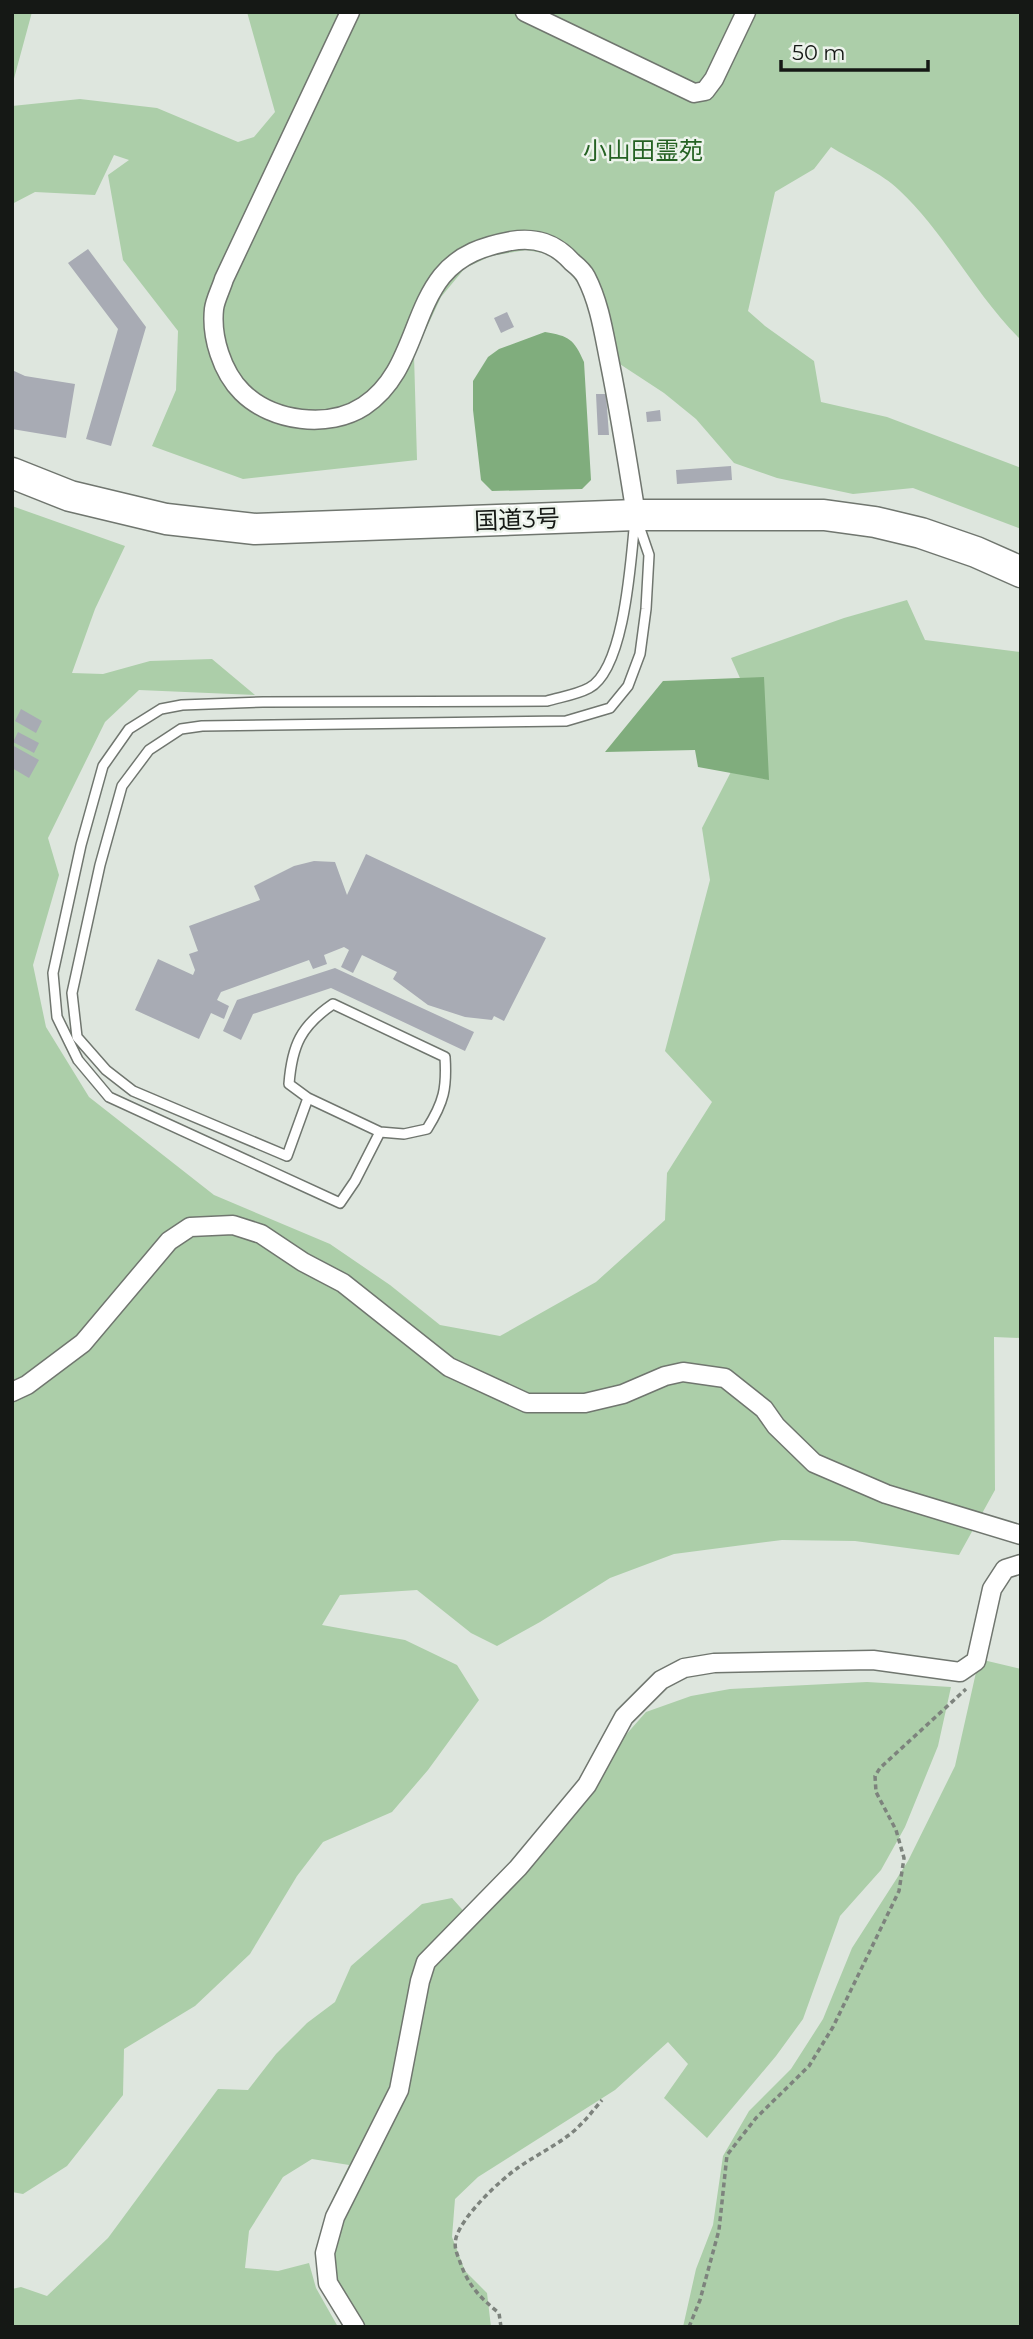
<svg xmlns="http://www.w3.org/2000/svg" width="1033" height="2339" viewBox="0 0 1033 2339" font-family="Montserrat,'Noto Sans JP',sans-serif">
<rect width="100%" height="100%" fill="#dee6de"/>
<path fill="#accea9" d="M12 12H32L12 86Z
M247 12H1021V340C975 295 946 234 899 190 883 174 850 159 831 147L814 169 775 192 748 311 765 326 814 361 821 402 887 417 1021 468V529L913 488 853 494 777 478 734 463 696 419 664 393 603 353 596 322 580 286 564 265 548 254 526 250 491 256 465 268 441 297 414 355 417 460 243 479 152 446 176 390 178 331 123 260 108 175 129 160 114 155 95 195 35 192 12 204V106L80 99 157 108 238 142 254 137 275 112Z
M12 506 125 546 95 609 72 673 103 674 150 661 212 659 255 695 139 690 105 722 48 838 59 875 33 965 46 1027 89 1097 214 1195 330 1244 390 1285 440 1325 500 1336 596 1282 665 1220 667 1173 712 1102 665 1051 710 880 702 828 735 764 752 705 731 658 844 618 907 600 925 640 1021 652V1338L994 1337 995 1490 959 1555 855 1541 782 1540 674 1554 610 1578 540 1622 497 1646 471 1633 417 1590 340 1595 322 1625 405 1640 457 1665 479 1700 428 1770 392 1812 323 1842 297 1876 250 1954 195 2006 124 2049 123 2095 67 2166 23 2194 12 2192Z
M979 1659 1021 1669V2327H683L696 2269 713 2225 723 2156 749 2111 791 2069 823 2019 852 1948 908 1861 955 1766Z
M867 1682 951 1687 938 1746 905 1827 881 1870 840 1916 803 2019 776 2056 707 2138 664 2098 688 2064 668 2042 615 2090 478 2177 455 2199 452 2237 465 2271 487 2293 491 2327H358C342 2303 322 2251 326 2222 328 2205 342 2180 349 2165L312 2159 283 2177 249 2231 245 2268 278 2271 309 2263 316 2288 338 2327H12V2289L21 2287 47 2296 108 2238 218 2089 248 2090 276 2054 307 2023 335 2002 351 1966 422 1904 452 1898 467 1915 646 1712 691 1696 730 1689Z"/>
<path fill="#80ad7d" d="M545 332C569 336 574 339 584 362L591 480 582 489 492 491 481 480 473 410V381L488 357 499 349Z
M764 677 769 780 698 767 695 750 605 752 663 681Z"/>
<path fill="#a8abb4" d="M88 249 146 327 111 446 86 439 118 329 68 263Z
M507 312 514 327 501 333 494 318Z
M12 370 25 376 75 384 66 438 12 429Z
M596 394H606L609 435H598Z
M660 410 661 421 647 422 646 412Z
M731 466 732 480 677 484 676 470Z
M21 709 42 721 36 733 15 721Z
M18 732 39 743 34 753 13 742Z
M12 745 39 760 29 778 12 768Z
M366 854 546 938 504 1021 494 1016 492 1020 465 1017 428 1005 393 979 397 972 362 955 353 973 341 967 349 950 344 947 324 955 327 964 313 969 309 960 221 992 217 1000 229 1006 224 1019 211 1013 199 1039 135 1010 158 959 193 975 195 970 189 954 198 951 189 926 260 900 254 886 294 866 314 861 335 862 347 895Z
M335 968 474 1032 465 1051 331 988 253 1014 241 1040 223 1031 237 1000Z"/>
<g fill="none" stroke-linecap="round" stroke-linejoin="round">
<g stroke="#70766f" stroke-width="12">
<path id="service" d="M333 1004 445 1057C447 1088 444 1102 427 1129L404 1134 380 1132 308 1098 289 1084C292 1045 301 1026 333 1004Z
M308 1098 287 1156 133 1091 106 1070 77 1037 72 993 100 865 122 786 149 750 181 729 202 726 566 721 610 708 628 686 640 654 646 609 649 555 637 520
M380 1132 355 1181 340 1203 109 1097 78 1060 57 1017 53 973 81 845 103 766 129 729 161 709 182 705 263 702 547 701C560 697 576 695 589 688 625 669 631 558 635 519"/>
</g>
<g stroke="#70766f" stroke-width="21">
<path id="minor" d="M350 12 224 279C221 289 215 300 214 309 211 337 222 372 242 392 272 422 329 429 364 406 411 375 411 315 442 276 460 254 484 246 511 241 536 237 555 243 572 262 577 266 583 271 586 277 600 304 604 335 610 364 620 414 628 464 636 515
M525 12 694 93 705 91 714 79 746 12
M12 1392 27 1385 83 1343 169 1241 190 1227 233 1225 261 1234 303 1262 343 1283 449 1367 527 1403H585L623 1394 665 1376 683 1372 725 1378 764 1409 776 1426 814 1463 886 1494 1021 1535
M355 2327 328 2283 325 2253 335 2217 399 2090 420 1981 426 1962 518 1868 587 1785 624 1717 661 1680 684 1668 714 1663 873 1660 960 1672 976 1661 992 1589 1005 1569 1021 1564"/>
</g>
<g stroke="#70766f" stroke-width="33">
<path id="trunk" d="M12 473 70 496 166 519 255 529 636 515H824L875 522 921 533 976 552 1021 572"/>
</g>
<path stroke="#7d837d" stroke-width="3.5" stroke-dasharray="5 3.5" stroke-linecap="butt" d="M501 2327 499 2313C479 2297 467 2284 459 2259 456 2252 454 2246 456 2238 462 2216 500 2180 519 2167 535 2156 553 2147 569 2135 582 2125 591 2113 602 2100
M689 2327 700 2300 719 2230 727 2155 756 2118 809 2066 833 2027 899 1891 904 1858 896 1830 876 1792 875 1776 880 1768 966 1689"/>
<use href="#service" stroke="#fff" stroke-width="9"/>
<use href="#minor" stroke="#fff" stroke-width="18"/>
<use href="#trunk" stroke="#fff" stroke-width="30"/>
</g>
<g text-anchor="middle" stroke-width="5" stroke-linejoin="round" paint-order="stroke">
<g font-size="24" fill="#256223" stroke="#ecf3eb">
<text x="643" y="159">小山田霊苑</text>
</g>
<g font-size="24" fill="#151815" stroke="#ecf3eb">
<text transform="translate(517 520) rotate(-2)" y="8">国道3号</text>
</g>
</g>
<rect width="1033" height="2339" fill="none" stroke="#151815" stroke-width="28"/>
<path d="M781 60v10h147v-10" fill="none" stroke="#151815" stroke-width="3.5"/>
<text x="792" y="60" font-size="21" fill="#151815" stroke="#ecf3eb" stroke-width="5" paint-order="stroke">50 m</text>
</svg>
